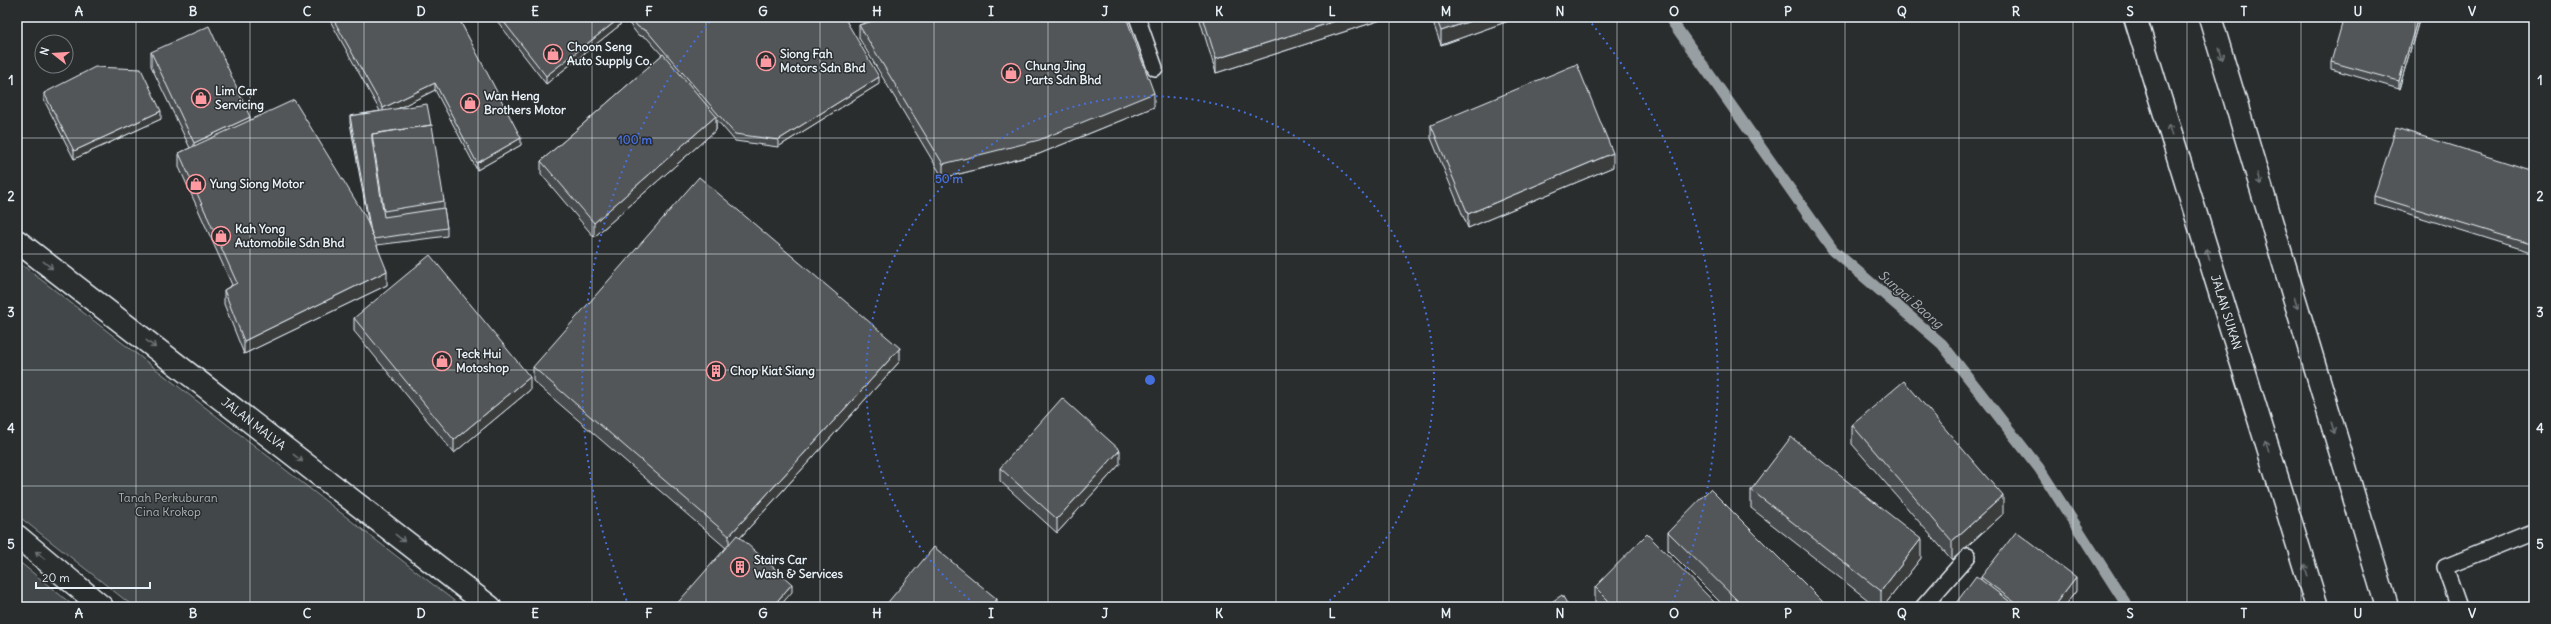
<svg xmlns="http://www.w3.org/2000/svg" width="2551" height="624" viewBox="0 0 2551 624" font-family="Delius,sans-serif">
<rect width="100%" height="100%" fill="#2a2d2e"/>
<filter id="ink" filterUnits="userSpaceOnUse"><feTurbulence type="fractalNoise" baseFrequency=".025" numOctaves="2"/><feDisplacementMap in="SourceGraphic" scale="8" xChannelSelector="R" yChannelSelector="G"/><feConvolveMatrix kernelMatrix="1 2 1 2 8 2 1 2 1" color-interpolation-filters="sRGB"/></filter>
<g filter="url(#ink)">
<path fill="#424648" stroke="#959ca0" d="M17 261 462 607H134L17 515Z
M17 560 75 607H17Z"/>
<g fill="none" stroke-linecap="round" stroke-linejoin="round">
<path stroke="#989fa3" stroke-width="11" d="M1669 17 1833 250 1942 344 2039 468 2128 607"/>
<g stroke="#e8f1f8" stroke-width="18">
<path id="lane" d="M1137 17 1155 68
M1923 607 1968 556
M2459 607 2445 567 2534 531"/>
</g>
<g stroke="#e8f1f8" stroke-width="25">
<g id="secondary">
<path id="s1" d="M2135 17 2317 607"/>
<path d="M2210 17 2387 607"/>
<path id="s2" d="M17 241 490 607"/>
<path d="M17 536 102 607"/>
</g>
</g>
<use href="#lane" stroke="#2a2d2e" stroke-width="15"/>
<use href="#secondary" stroke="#2a2d2e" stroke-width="22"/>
</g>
<path fill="#474b4d" stroke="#e8f1f8" d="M328 17H458L521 145 477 170 435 90 397 109 444 201V208L447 228V236L377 245 387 285 244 354 224 304V290L232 285 179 167V153L190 148 151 66V52L250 120 369 226 350 123V116L380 111Z
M494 17H620V25L546 84Z
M624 17H844L879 84 778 147 735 141 716 119V130L594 237 541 174V161L662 55 647 38 638 35Z
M870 17H1126L1154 107 1039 154 943 178 859 38V25L871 21Z
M1199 17H1381V20L1216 73Z
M1431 17H1517V18L1441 45Z
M2420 17 2399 89 2331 69V62Z
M44 93 161 119 74 159 44 100Z
M1431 125 1613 167 1468 228 1431 138Z
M2534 171V253L2374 203V196Z
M354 318 530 390 454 453 354 331Z
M900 361 740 538 792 592 726 548 533 381V367Z
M1852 425 2003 514 1952 560 1852 444Z
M1120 464 1057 533 1000 481V468Z
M1751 490 1921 558 1883 607H1877L1751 508Z
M1668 532 1828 607H1725L1668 550Z
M1981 577 2076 591 2064 607H1953L1981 580Z
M1595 587 1719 607H1597L1595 605Z"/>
<path fill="#3a3d3e" stroke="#e8f1f8" d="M1348 17H1381V20L1216 73V59Z
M1482 17H1517V18L1441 45V31Z
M2418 17H2420L2399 89V81Z
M620 18V25L546 84V76Z
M879 77V84L778 147V140Z
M435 83V90L383 116V108Z
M1154 93V107L1039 154 943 178V164Z
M161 111V119L74 159V151Z
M716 116V130L594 237V223Z
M250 117V130L194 157V143Z
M521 138V145L477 170V163Z
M1613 153V167L1468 228V214Z
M387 271V285L244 354V341Z
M900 348V361L729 550V536Z
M530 377V390L454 453V440Z
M1120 450V464L1057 533V519Z
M2003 496V514L1952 560V541Z
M1921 539V558L1883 607H1881V591Z
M2076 577V591L2064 607H2053Z
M792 584V592L779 607H772Z
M997 599V606L996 607H990Z"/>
<path fill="#535759" stroke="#e8f1f8" d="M332 17H458L521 138 477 163 435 83 383 108Z
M500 17H620V18L546 76Z
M630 17H844L879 77 778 140 735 134 647 31 638 27Z
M875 17H1126L1154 93 1039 140 943 164 859 25 876 20Z
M1203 17H1348L1216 59Z
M1436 17H1482L1441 31Z
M2344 17H2418L2399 81 2331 62Z
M209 26 250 117 194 143 151 52Z
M663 54 716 116 594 223 541 161Z
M1577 64 1613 153 1468 214 1431 125Z
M95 67 141 69 161 111 74 151 44 93Z
M294 100 365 216 387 271 244 341 224 290 237 283 179 153Z
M427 104 431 125 372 134V140L384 217 444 208 447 228 374 239 371 232 350 116Z
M432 125 444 201 384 211 372 134Z
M2396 128 2534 171V245L2374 196Z
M699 177 900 348 729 536 533 367Z
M430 255 530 377 454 440 354 318Z
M1904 381 2003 496 1952 541 1852 425Z
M1062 398 1120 450 1057 519 1000 468Z
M1791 437 1921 539 1881 591 1751 490Z
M1710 489 1828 607H1744L1668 532Z
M2016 532 2076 577 2053 607H2021L1981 577Z
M1647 534 1719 607H1615L1595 587Z
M737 535 792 584 772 607H674Z
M934 547 997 599 990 607H884Z
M1976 576 2017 607H1953Z
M1562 595 1569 607H1544Z"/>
<defs><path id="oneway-shaft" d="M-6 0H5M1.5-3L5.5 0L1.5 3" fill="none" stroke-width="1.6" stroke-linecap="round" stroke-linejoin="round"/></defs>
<g stroke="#6c7275">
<use href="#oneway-shaft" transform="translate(2221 54) rotate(73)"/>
<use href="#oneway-shaft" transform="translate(2170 130) rotate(-107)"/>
<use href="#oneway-shaft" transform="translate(2259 179) rotate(73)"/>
<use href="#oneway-shaft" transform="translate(2208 254) rotate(-107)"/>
<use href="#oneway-shaft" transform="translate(48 265) rotate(38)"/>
<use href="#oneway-shaft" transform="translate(2296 303) rotate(73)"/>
<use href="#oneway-shaft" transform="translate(151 344) rotate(38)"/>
<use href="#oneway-shaft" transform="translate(2333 428) rotate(73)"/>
<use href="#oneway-shaft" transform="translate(2267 446) rotate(-107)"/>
<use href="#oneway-shaft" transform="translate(298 458) rotate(38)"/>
<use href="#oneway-shaft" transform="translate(400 538) rotate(38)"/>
<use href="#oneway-shaft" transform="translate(40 555) rotate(-140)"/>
<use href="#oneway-shaft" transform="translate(2306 570) rotate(-107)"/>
</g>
</g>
<path fill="none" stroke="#e8f1f8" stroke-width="1" stroke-opacity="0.55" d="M136 17V607M250 17V607M364 17V607M478 17V607M592 17V607M706 17V607M820 17V607M934 17V607M1048 17V607M1162 17V607M1276 17V607M1389 17V607M1503 17V607M1617 17V607M1731 17V607M1845 17V607M1959 17V607M2073 17V607M2187 17V607M2301 17V607M2415 17V607M17 138H2534M17 254H2534M17 370H2534M17 486H2534"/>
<g fill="none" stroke="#466fde" stroke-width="2" stroke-dasharray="2 4">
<path d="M979 607A284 284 0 1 1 1321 607"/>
<path d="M629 606A568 568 0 0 1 712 19M1588 19A568 568 0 0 1 1671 606"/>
</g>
<defs>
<g id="shop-ring" transform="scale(1)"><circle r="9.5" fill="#2a2d2e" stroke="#ff9aa2" stroke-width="1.5"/><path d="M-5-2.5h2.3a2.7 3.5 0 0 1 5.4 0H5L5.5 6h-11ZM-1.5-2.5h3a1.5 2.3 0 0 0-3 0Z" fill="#ff9aa2"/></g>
<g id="building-ring" transform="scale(1)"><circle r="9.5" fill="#2a2d2e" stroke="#ff9aa2" stroke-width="1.5"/><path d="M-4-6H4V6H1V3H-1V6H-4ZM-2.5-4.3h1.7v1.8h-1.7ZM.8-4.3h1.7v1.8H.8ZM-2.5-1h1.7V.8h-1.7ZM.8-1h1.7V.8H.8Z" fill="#ff9aa2"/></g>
</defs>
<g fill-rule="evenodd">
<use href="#shop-ring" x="553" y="54"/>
<use href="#shop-ring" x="766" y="61"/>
<use href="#shop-ring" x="1011" y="73"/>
<use href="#shop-ring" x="201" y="98"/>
<use href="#shop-ring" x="470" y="103"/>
<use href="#shop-ring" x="196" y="184"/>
<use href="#shop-ring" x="221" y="236"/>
<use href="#shop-ring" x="442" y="361"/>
<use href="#building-ring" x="716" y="371"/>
<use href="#building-ring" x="740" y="567"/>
</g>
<g text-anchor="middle" stroke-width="3" stroke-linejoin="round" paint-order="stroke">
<g font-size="12" font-weight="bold" fill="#e8f1f8" stroke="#2a2d2e" text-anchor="start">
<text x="567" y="51">Choon Seng<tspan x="567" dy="14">Auto Supply Co.</tspan></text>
<text x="780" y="58">Siong Fah<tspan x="780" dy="14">Motors Sdn Bhd</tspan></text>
<text x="1025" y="70">Chung Jing<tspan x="1025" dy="14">Parts Sdn Bhd</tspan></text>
<text x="215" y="95">Lim Car<tspan x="215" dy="14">Servicing</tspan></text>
<text x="484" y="100">Wan Heng<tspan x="484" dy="14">Brothers Motor</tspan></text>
<text x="210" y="188">Yung Siong Motor</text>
<text x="235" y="233">Kah Yong<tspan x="235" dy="14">Automobile Sdn Bhd</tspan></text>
<text x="456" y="358">Teck Hui<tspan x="456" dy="14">Motoshop</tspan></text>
<text x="730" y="375">Chop Kiat Siang</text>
<text x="754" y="564">Stairs Car<tspan x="754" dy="14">Wash &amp; Services</tspan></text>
</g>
<g font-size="12" fill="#e8f1f8" stroke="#2a2d2e">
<text dy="4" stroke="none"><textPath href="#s1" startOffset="309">JALAN SUKAN</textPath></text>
<text dy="4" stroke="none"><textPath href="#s2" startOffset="299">JALAN MALVA</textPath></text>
</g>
<g font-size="12" fill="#aeb5ba" stroke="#2a2d2e">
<text x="168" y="502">Tanah Perkuburan<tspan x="168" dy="14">Cina Krokop</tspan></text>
</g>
<g font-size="13" font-style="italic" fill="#acb3b9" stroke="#2a2d2e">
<text transform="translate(1911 299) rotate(41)" y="5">Sungai Baong</text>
</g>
</g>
<circle cx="1150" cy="380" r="6" fill="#466fde" stroke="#2a2d2e" stroke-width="2"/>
<g font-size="12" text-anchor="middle" font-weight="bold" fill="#466fde" stroke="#2a2d2e" stroke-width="3" stroke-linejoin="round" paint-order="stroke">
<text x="635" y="144">100 m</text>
<text x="949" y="183">50 m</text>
</g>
<rect width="2551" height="624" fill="none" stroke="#2a2d2e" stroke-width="44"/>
<g transform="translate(54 54) rotate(287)"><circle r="19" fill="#2a2d2e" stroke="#767b7f"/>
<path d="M0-3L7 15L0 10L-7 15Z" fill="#ff9aa2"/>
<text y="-6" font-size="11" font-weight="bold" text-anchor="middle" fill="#e8f1f8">N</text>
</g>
<path d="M36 582v6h114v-6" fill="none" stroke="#e8f1f8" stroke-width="2"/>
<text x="42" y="582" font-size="12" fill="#e8f1f8" stroke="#2a2d2e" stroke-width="3" paint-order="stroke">20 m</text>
<rect x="22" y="22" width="2507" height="580" fill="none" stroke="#e8f1f8" stroke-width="1.5"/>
<g font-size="13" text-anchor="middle" font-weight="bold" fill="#e8f1f8">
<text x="79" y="16">A</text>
<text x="193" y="16">B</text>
<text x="307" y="16">C</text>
<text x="421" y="16">D</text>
<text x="535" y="16">E</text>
<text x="649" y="16">F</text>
<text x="763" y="16">G</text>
<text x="877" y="16">H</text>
<text x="991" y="16">I</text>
<text x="1105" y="16">J</text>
<text x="1219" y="16">K</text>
<text x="1332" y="16">L</text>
<text x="1446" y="16">M</text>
<text x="1560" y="16">N</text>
<text x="1674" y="16">O</text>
<text x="1788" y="16">P</text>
<text x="1902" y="16">Q</text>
<text x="2016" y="16">R</text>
<text x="2130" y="16">S</text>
<text x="2244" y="16">T</text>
<text x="2358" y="16">U</text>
<text x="2472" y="16">V</text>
<text x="11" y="85">1</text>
<text x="2540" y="85">1</text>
<text x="11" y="201">2</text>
<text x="2540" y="201">2</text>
<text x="11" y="317">3</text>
<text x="2540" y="317">3</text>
<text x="11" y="433">4</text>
<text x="2540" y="433">4</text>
<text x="11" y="549">5</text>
<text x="2540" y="549">5</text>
<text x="79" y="618">A</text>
<text x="193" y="618">B</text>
<text x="307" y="618">C</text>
<text x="421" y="618">D</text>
<text x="535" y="618">E</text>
<text x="649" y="618">F</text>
<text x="763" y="618">G</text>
<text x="877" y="618">H</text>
<text x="991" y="618">I</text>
<text x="1105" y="618">J</text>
<text x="1219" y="618">K</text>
<text x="1332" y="618">L</text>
<text x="1446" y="618">M</text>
<text x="1560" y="618">N</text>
<text x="1674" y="618">O</text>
<text x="1788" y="618">P</text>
<text x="1902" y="618">Q</text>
<text x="2016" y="618">R</text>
<text x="2130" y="618">S</text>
<text x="2244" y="618">T</text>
<text x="2358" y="618">U</text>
<text x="2472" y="618">V</text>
</g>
</svg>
